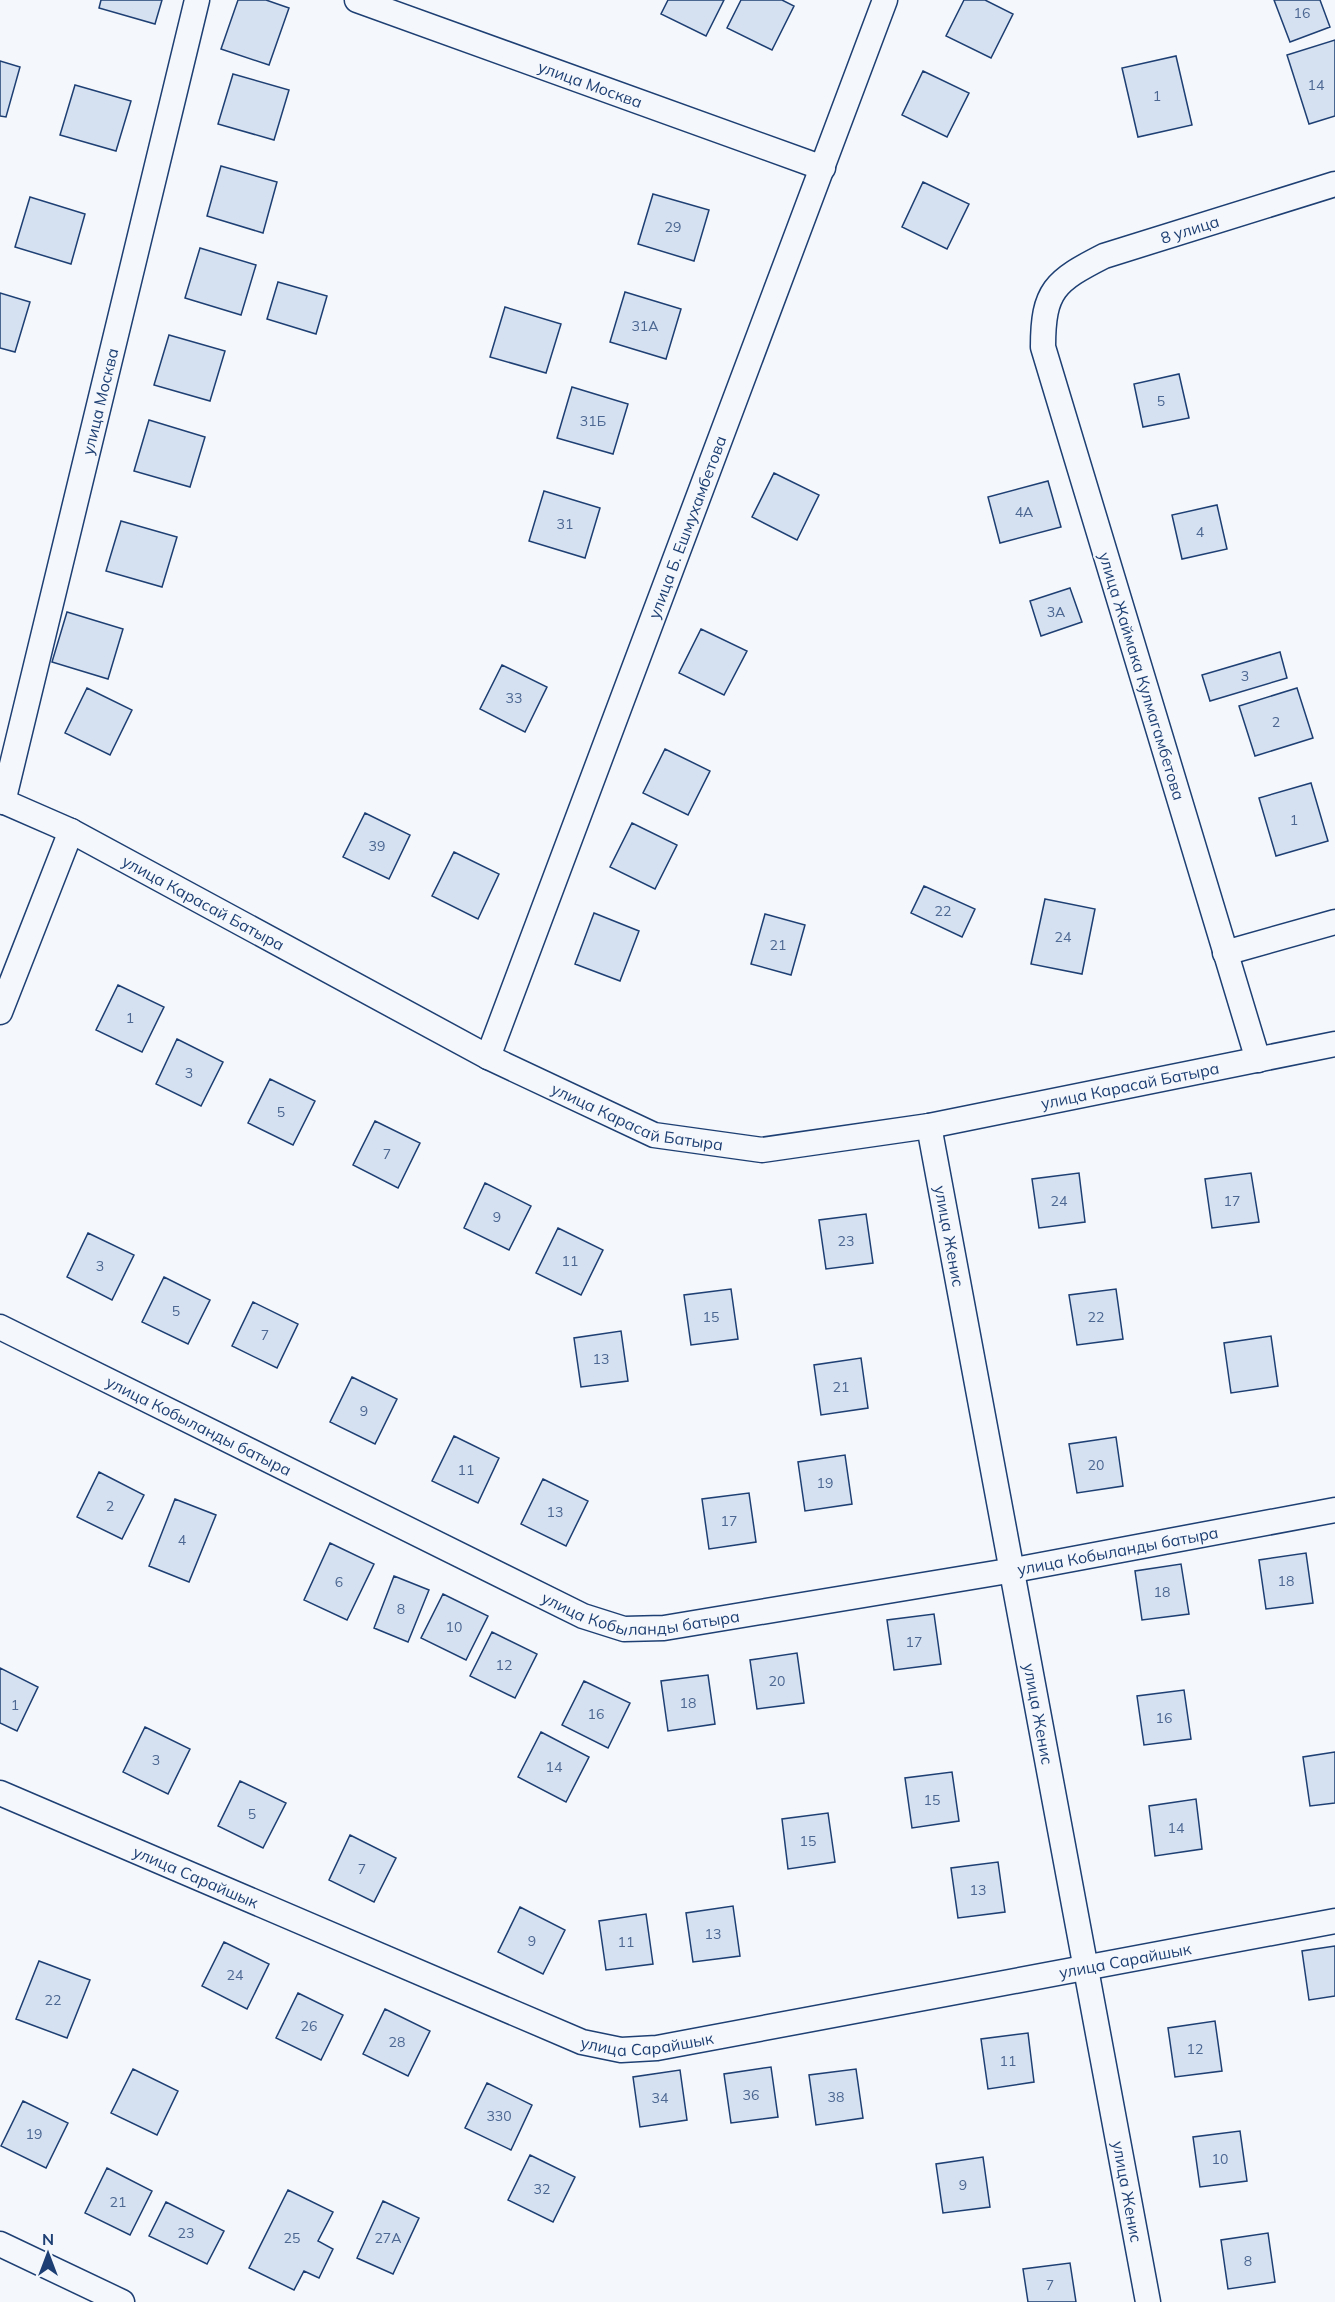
<svg xmlns="http://www.w3.org/2000/svg" width="1335" height="2302" viewBox="0 0 1335 2302" font-family="Mulish,sans-serif">
<rect width="100%" height="100%" fill="#f4f7fb"/>
<path fill="#d5e0f0" stroke="#1d3f73" stroke-width="1.5" d="M101 0H162L155 24 99 8Z
M238 0H266L289 8 269 65 221 49Z
M668 0H724L706 36 661 14Z
M741 0H782L794 6 772 50 727 28Z
M964 0H985L1013 14 991 58 946 36Z
M1274 0H1320L1330 27 1290 42Z
M1335 40V116L1309 124 1287 55Z
M1176 56 1192 125 1138 137 1122 68Z
M0 61 20 67 6 117 0 116Z
M923 71 969 93 947 137 902 115Z
M233 74 289 90 274 140 218 124Z
M75 85 131 101 116 151 60 135Z
M221 166 277 182 263 233 207 216Z
M923 182 969 204 947 249 902 227Z
M653 194 709 210 694 261 638 244Z
M30 197 85 214 71 264 15 247Z
M200 248 256 265 241 315 185 298Z
M278 282 327 296 316 334 267 319Z
M625 292 681 309 666 359 610 342Z
M0 293 30 302 15 352 0 348Z
M505 307 561 324 546 373 490 357Z
M169 335 225 351 210 401 154 385Z
M1179 374 1189 418 1143 427 1134 384Z
M572 387 628 404 613 454 557 438Z
M149 420 205 437 190 487 134 471Z
M774 473 819 495 797 540 752 517Z
M1048 481 1061 527 1000 543 988 497Z
M544 491 600 508 585 558 529 541Z
M1217 505 1227 549 1182 559 1172 515Z
M121 521 177 537 162 587 106 571Z
M1070 588 1082 622 1041 636 1030 601Z
M67 612 123 629 108 679 52 662Z
M701 629 747 651 724 695 679 673Z
M1280 652 1287 678 1210 701 1202 675Z
M502 665 547 687 525 732 480 709Z
M87 688 132 710 110 755 65 733Z
M1297 688 1313 738 1255 756 1239 706Z
M665 749 710 771 688 815 643 793Z
M1311 783 1328 841 1276 856 1259 798Z
M365 813 410 835 389 879 343 857Z
M632 823 677 845 655 889 610 867Z
M454 852 499 874 478 919 432 896Z
M924 886 975 909 962 937 911 913Z
M1045 899 1095 909 1082 974 1031 964Z
M594 913 639 931 620 981 575 964Z
M765 914 805 925 791 975 751 964Z
M118 985 164 1007 142 1052 96 1030Z
M177 1039 223 1062 201 1106 156 1084Z
M270 1079 315 1101 293 1145 248 1123Z
M375 1121 420 1143 398 1188 353 1165Z
M1079 1173 1085 1222 1039 1228 1032 1179Z
M1251 1173 1259 1222 1212 1228 1205 1179Z
M485 1183 531 1206 509 1250 464 1228Z
M866 1214 873 1263 826 1269 819 1220Z
M558 1228 603 1250 581 1295 536 1273Z
M88 1233 134 1255 112 1300 67 1277Z
M164 1277 210 1300 188 1344 142 1322Z
M731 1289 738 1339 691 1345 684 1295Z
M1116 1289 1123 1339 1077 1345 1069 1295Z
M253 1302 298 1324 277 1368 232 1346Z
M621 1331 628 1381 581 1387 574 1338Z
M1271 1336 1278 1386 1231 1393 1224 1343Z
M861 1358 868 1408 821 1415 814 1365Z
M352 1377 397 1399 375 1444 330 1422Z
M454 1436 499 1458 478 1503 432 1481Z
M1116 1437 1123 1486 1077 1493 1069 1444Z
M845 1455 852 1504 805 1511 798 1462Z
M99 1472 144 1495 122 1539 77 1517Z
M543 1479 588 1501 566 1546 521 1524Z
M749 1493 756 1542 709 1549 702 1499Z
M175 1499 216 1515 189 1582 149 1566Z
M330 1543 374 1564 347 1620 304 1600Z
M1306 1553 1313 1603 1266 1609 1259 1560Z
M1181 1564 1189 1614 1142 1620 1135 1571Z
M394 1576 429 1590 408 1642 374 1628Z
M443 1594 488 1616 466 1660 421 1638Z
M934 1614 941 1664 894 1670 887 1620Z
M492 1632 537 1654 515 1698 470 1676Z
M797 1653 804 1703 757 1709 750 1660Z
M0 1668 38 1687 17 1731 0 1723Z
M708 1675 715 1724 668 1731 661 1681Z
M584 1681 630 1703 608 1748 562 1725Z
M1184 1690 1191 1739 1144 1745 1137 1696Z
M145 1727 190 1749 168 1794 123 1772Z
M541 1732 589 1757 566 1802 518 1777Z
M1335 1752V1803L1310 1806 1303 1757Z
M952 1772 959 1821 912 1828 905 1778Z
M240 1781 286 1803 263 1848 218 1826Z
M1196 1799 1202 1849 1155 1856 1149 1806Z
M828 1813 835 1862 788 1869 782 1819Z
M350 1835 396 1858 374 1902 329 1880Z
M998 1862 1005 1912 958 1918 951 1868Z
M733 1906 740 1956 693 1962 686 1913Z
M520 1907 565 1930 543 1974 498 1952Z
M646 1914 653 1964 606 1970 599 1921Z
M224 1942 269 1964 247 2009 202 1986Z
M1335 1946V1996L1309 2000 1302 1951Z
M39 1961 90 1980 67 2038 16 2019Z
M298 1993 343 2015 321 2060 276 2038Z
M385 2009 430 2031 408 2076 363 2054Z
M1215 2021 1222 2071 1175 2077 1168 2028Z
M1028 2033 1034 2082 988 2089 981 2039Z
M771 2067 778 2117 731 2123 724 2074Z
M133 2069 178 2091 157 2135 111 2113Z
M856 2069 863 2118 816 2125 809 2075Z
M680 2070 687 2120 640 2127 633 2077Z
M487 2083 532 2105 511 2150 465 2128Z
M23 2101 68 2123 46 2168 1 2146Z
M1240 2131 1247 2181 1200 2187 1193 2137Z
M530 2155 575 2177 553 2222 508 2200Z
M983 2157 990 2207 943 2213 936 2164Z
M107 2168 152 2191 130 2235 85 2213Z
M288 2190 333 2212 318 2241 333 2249 319 2278 304 2271 294 2290 249 2268Z
M383 2201 419 2218 393 2274 357 2258Z
M166 2202 224 2231 207 2264 149 2236Z
M1268 2233 1275 2282 1228 2289 1221 2240Z
M1070 2263 1076 2302H1028L1023 2269Z"/>
<g fill="none" stroke-linecap="round" stroke-linejoin="round">
<g stroke="#1d3f73" stroke-width="27">
<g id="street">
<path id="s1" d="M357 0 823 168"/>
<path id="s2" d="M0 800 71 831 488 1057 654 1135 762 1150 929 1126 1335 1044"/>
<path id="s3" d="M3 802 197 0"/>
<path d="M1225 953 1335 922"/>
<path d="M0 1012 71 831"/>
<path id="s4" d="M488 1057 885 0"/>
<path id="s5" d="M1258 1060 1043 347C1043 290 1055 281 1104 256L1335 184"/>
<path id="s6" d="M929 1126 1148 2302"/>
<path id="s7" d="M0 1327 583 1616 624 1629 664 1628 1014 1570 1335 1510"/>
<path id="s8" d="M0 1793 582 2042 621 2050 657 2048 1335 1921"/>
<path d="M0 2244 122 2302"/>
</g>
</g>
<use href="#street" stroke="#f4f7fb" stroke-width="24"/>
</g>
<g text-anchor="middle" stroke-width="4.5" stroke-linejoin="round" paint-order="stroke">
<g font-size="14" fill="#4b6792">
<text x="1302" y="18">16</text>
<text x="1316" y="90">14</text>
<text x="1157" y="101">1</text>
<text x="673" y="232">29</text>
<text x="645" y="331">31А</text>
<text x="1161" y="406">5</text>
<text x="593" y="426">31Б</text>
<text x="1024" y="517">4А</text>
<text x="565" y="529">31</text>
<text x="1200" y="537">4</text>
<text x="1056" y="617">3А</text>
<text x="1245" y="681">3</text>
<text x="514" y="703">33</text>
<text x="1276" y="727">2</text>
<text x="1294" y="825">1</text>
<text x="377" y="851">39</text>
<text x="943" y="916">22</text>
<text x="1063" y="942">24</text>
<text x="778" y="950">21</text>
<text x="130" y="1023">1</text>
<text x="189" y="1078">3</text>
<text x="281" y="1117">5</text>
<text x="387" y="1159">7</text>
<text x="1059" y="1206">24</text>
<text x="1232" y="1206">17</text>
<text x="497" y="1222">9</text>
<text x="846" y="1246">23</text>
<text x="570" y="1266">11</text>
<text x="100" y="1271">3</text>
<text x="176" y="1316">5</text>
<text x="711" y="1322">15</text>
<text x="1096" y="1322">22</text>
<text x="265" y="1340">7</text>
<text x="601" y="1364">13</text>
<text x="841" y="1392">21</text>
<text x="364" y="1416">9</text>
<text x="1096" y="1470">20</text>
<text x="466" y="1475">11</text>
<text x="825" y="1488">19</text>
<text x="110" y="1511">2</text>
<text x="555" y="1517">13</text>
<text x="729" y="1526">17</text>
<text x="182" y="1545">4</text>
<text x="1286" y="1586">18</text>
<text x="339" y="1587">6</text>
<text x="1162" y="1597">18</text>
<text x="401" y="1614">8</text>
<text x="454" y="1632">10</text>
<text x="914" y="1647">17</text>
<text x="504" y="1670">12</text>
<text x="777" y="1686">20</text>
<text x="688" y="1708">18</text>
<text x="15" y="1710">1</text>
<text x="596" y="1719">16</text>
<text x="1164" y="1723">16</text>
<text x="156" y="1765">3</text>
<text x="554" y="1772">14</text>
<text x="932" y="1805">15</text>
<text x="252" y="1819">5</text>
<text x="1176" y="1833">14</text>
<text x="808" y="1846">15</text>
<text x="362" y="1874">7</text>
<text x="978" y="1895">13</text>
<text x="713" y="1939">13</text>
<text x="532" y="1946">9</text>
<text x="626" y="1947">11</text>
<text x="235" y="1980">24</text>
<text x="53" y="2005">22</text>
<text x="309" y="2031">26</text>
<text x="397" y="2047">28</text>
<text x="1195" y="2054">12</text>
<text x="1008" y="2066">11</text>
<text x="751" y="2100">36</text>
<text x="836" y="2102">38</text>
<text x="660" y="2103">34</text>
<text x="499" y="2121">330</text>
<text x="34" y="2139">19</text>
<text x="1220" y="2164">10</text>
<text x="963" y="2190">9</text>
<text x="542" y="2194">32</text>
<text x="118" y="2207">21</text>
<text x="186" y="2238">23</text>
<text x="292" y="2243">25</text>
<text x="388" y="2243">27А</text>
<text x="1248" y="2266">8</text>
<text x="1050" y="2290">7</text>
</g>
<g font-size="16" fill="#1d3f73" stroke="#f4f7fb">
<text dy="6" stroke="none"><textPath href="#s1" startOffset="248">улица Москва</textPath></text>
<text dy="6" stroke="none"><textPath href="#s5" startOffset="954">8 улица</textPath></text>
<text dy="6" stroke="none"><textPath href="#s3" startOffset="412">улица Москва</textPath></text>
<text dy="6" stroke="none"><textPath href="#s4" startOffset="566">улица Б. Ешмухамбетова</textPath></text>
<text transform="translate(1142 676) rotate(73)" y="6">улица Жаймака Кулмагамбетова</text>
<text dy="6" stroke="none"><textPath href="#s2" startOffset="228">улица Карасай Батыра</textPath></text>
<text dy="6" stroke="none"><textPath href="#s2" startOffset="1218">улица Карасай Батыра</textPath></text>
<text dy="6" stroke="none"><textPath href="#s2" startOffset="714">улица Карасай Батыра</textPath></text>
<text dy="6" stroke="none"><textPath href="#s6" startOffset="112">улица Женис</textPath></text>
<text dy="6" stroke="none"><textPath href="#s7" startOffset="222">улица Кобыланды батыра</textPath></text>
<text dy="6" stroke="none"><textPath href="#s7" startOffset="1194">улица Кобыланды батыра</textPath></text>
<text dy="6" stroke="none"><textPath href="#s7" startOffset="708">улица Кобыланды батыра</textPath></text>
<text dy="6" stroke="none"><textPath href="#s6" startOffset="598">улица Женис</textPath></text>
<text dy="6" stroke="none"><textPath href="#s8" startOffset="213">улица Сарайшык</textPath></text>
<text dy="6" stroke="none"><textPath href="#s8" startOffset="1185">улица Сарайшык</textPath></text>
<text dy="6" stroke="none"><textPath href="#s8" startOffset="699">улица Сарайшык</textPath></text>
<text dy="6" stroke="none"><textPath href="#s6" startOffset="1084">улица Женис</textPath></text>
</g>
</g>
<g transform="translate(48 2254)" stroke="#f4f7fb" stroke-width="4.5" paint-order="stroke">
<path d="M0-4.5L10 22L0 15L-10 22Z" fill="#1d3f73"/>
<text y="-9" font-size="16" font-weight="bold" text-anchor="middle" fill="#1d3f73">N</text>
</g>
</svg>
